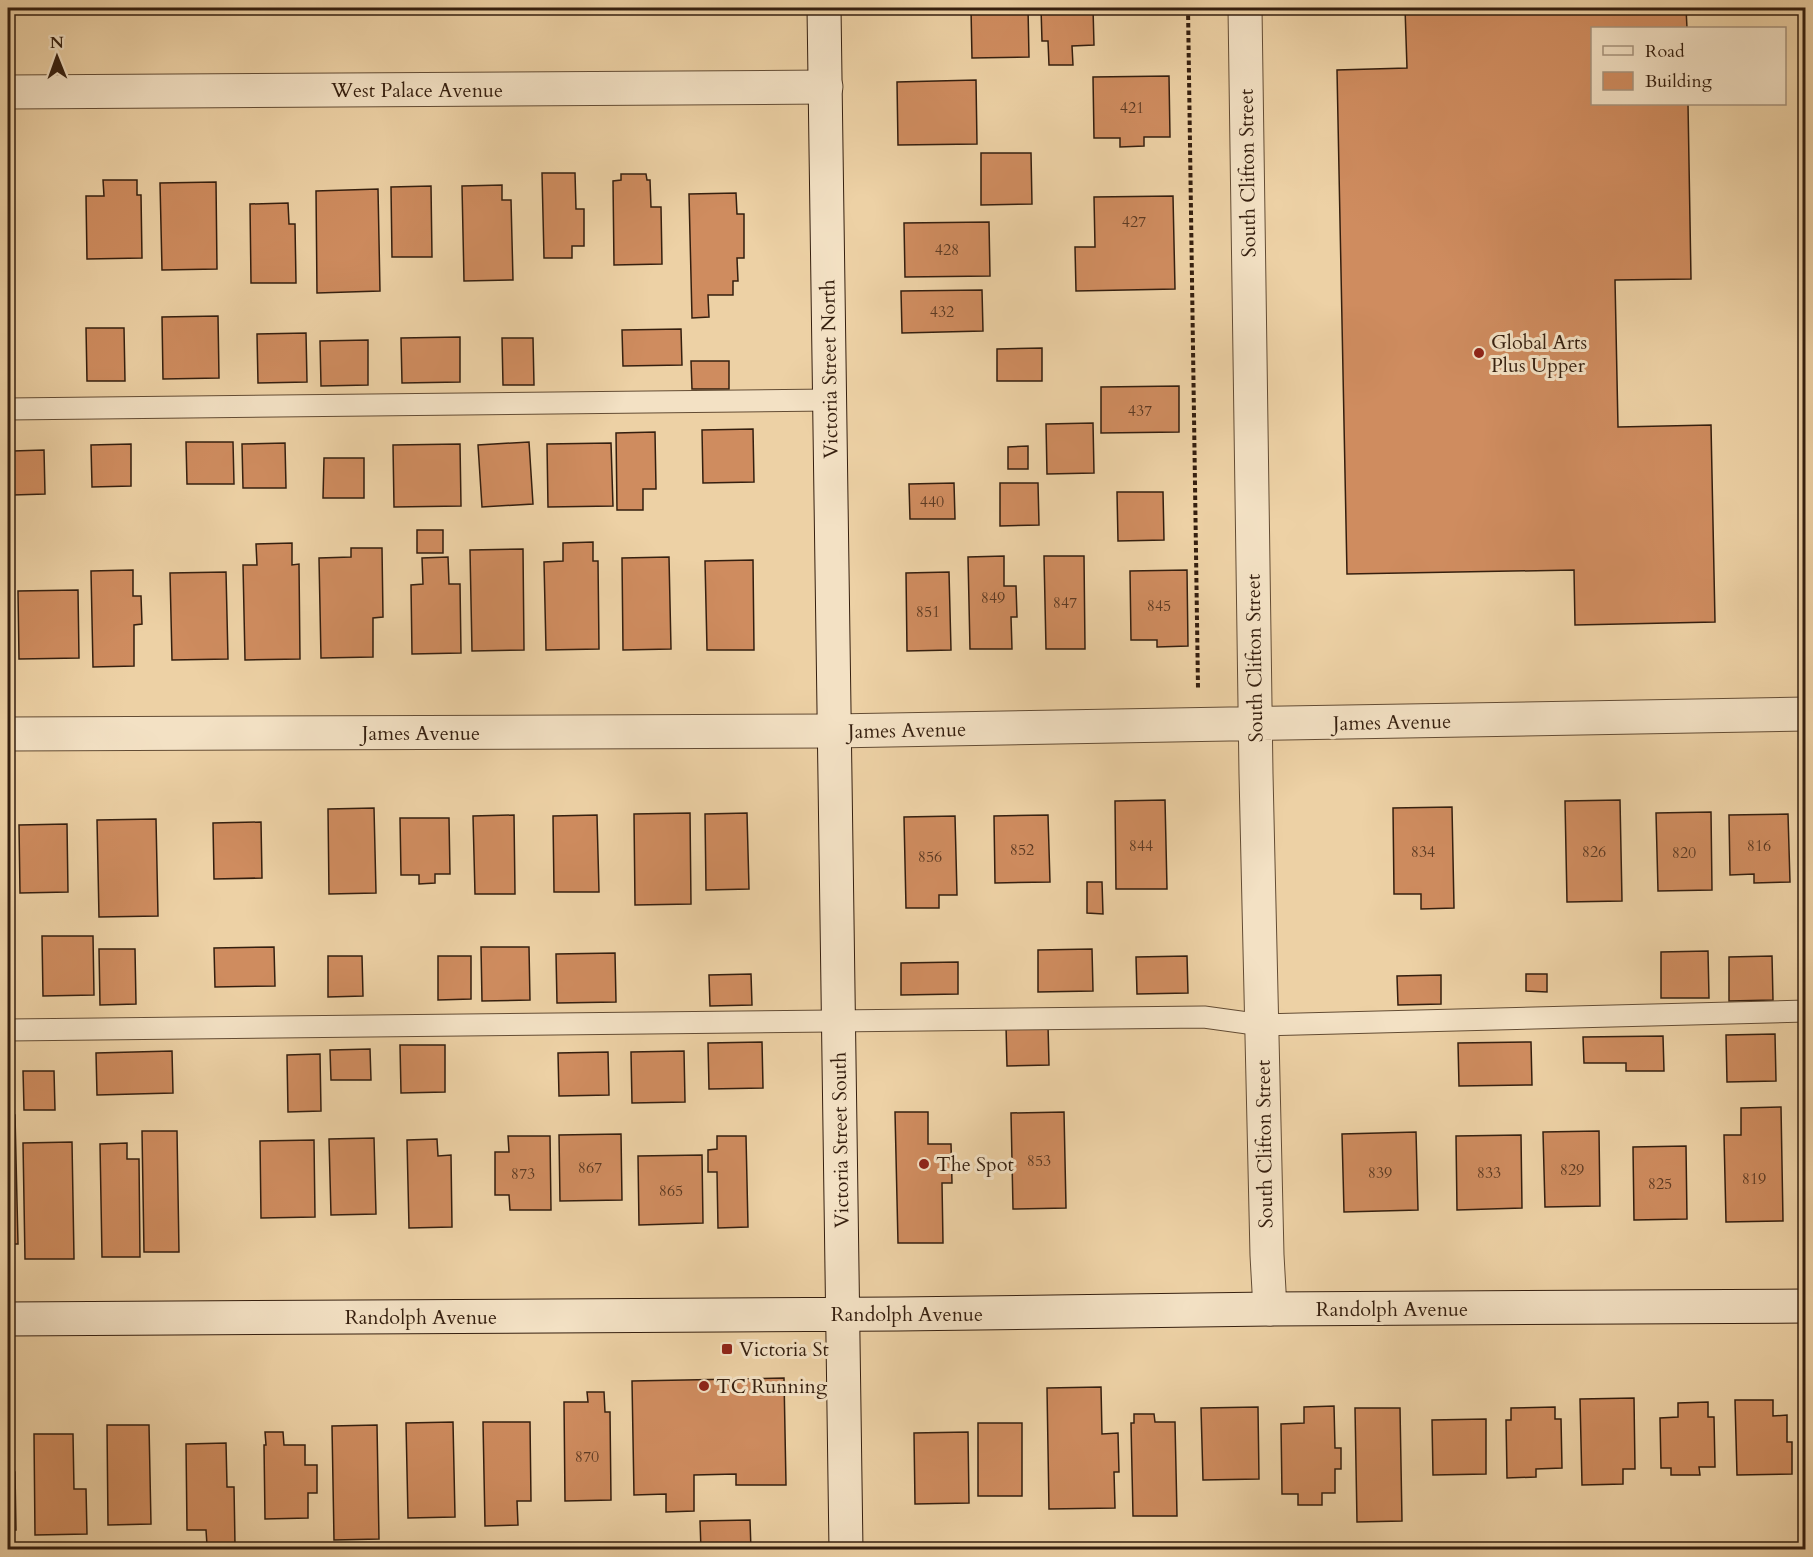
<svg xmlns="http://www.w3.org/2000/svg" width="1813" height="1557" viewBox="0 0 1813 1557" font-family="Cardo,serif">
<rect width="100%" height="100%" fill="#edd1a5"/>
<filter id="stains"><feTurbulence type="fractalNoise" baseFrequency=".00333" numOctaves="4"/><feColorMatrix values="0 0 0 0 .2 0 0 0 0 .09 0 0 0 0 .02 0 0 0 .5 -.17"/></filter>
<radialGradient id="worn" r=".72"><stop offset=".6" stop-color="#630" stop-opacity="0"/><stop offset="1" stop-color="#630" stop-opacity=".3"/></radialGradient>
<path fill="#cf8c5f" stroke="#351f0f" stroke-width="1.5" d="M1028 8 1029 57 972 58 971 9Z
M1041 8H1093L1094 45 1072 46 1073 65H1049L1048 41H1042Z
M1405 8H1686L1687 28H1592V104H1688L1691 279 1615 280 1618 427 1711 425 1715 622 1575 625 1574 570 1347 574 1337 70 1407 68Z
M1169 76 1170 137H1144V146L1120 147V138H1094L1093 77Z
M976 80 977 144 898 145 897 82Z
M981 153H1031L1032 204 981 205Z
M542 173H575L576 209H584V246H572V258H544Z
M621 174H646L647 180H650L651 207H661L662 264 614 265 613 181 621 180Z
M103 180H137V195H141L142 258 87 259 86 196H104Z
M216 182 217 269 162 270 160 183Z
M502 185V200H511L513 280 464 281 462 186Z
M431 186 432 257H392L391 187Z
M378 189 380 291 317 293 316 191Z
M736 193 737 214H744V258H737L738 281H733V295H708L709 317 692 318 689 194Z
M1173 196 1175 289 1076 291 1075 247H1095L1094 197Z
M288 203 289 224H295L296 283H251L250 204Z
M989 222 990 276 905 277 904 223Z
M982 290 983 331 902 333 901 291Z
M218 316 219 378 163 379 162 317Z
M86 328H124L125 381H87Z
M681 329 682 365 623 366 622 330Z
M306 333 307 382 258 383 257 334Z
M460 337V382L402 383 401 338Z
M502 338H533L534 385H503Z
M368 340V385L321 386 320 341Z
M1042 348V381H997V349Z
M691 361H729V389H692Z
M1179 386V432L1101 433V387Z
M1093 423 1094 473 1047 474 1046 424Z
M753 429 754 482 703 483 702 430Z
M655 432 656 489H643V510H617L616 433Z
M186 442H233L234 484H187Z
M529 442 533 504 482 507 478 445Z
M285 443 286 488H243L242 444Z
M611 443 613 506 548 507 547 444Z
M131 444V486L92 487 91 445Z
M460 444 461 506 394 507 393 445Z
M1028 446V469H1008V447Z
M44 450 45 494 13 495V451Z
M324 458H364V498H323Z
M954 483 955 519H910L909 484Z
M1000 483H1038L1039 525 1000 526Z
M1117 492H1163L1164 540 1118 541Z
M417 530H443V553H417Z
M593 542V561H598L599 649 546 650 544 562 563 561V543Z
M292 543V565L299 564 300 659 245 660 243 565H257L256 544Z
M351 548H382L383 617 373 618V657L321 658 319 558 351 557Z
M523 549 524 650 472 651 470 550Z
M1004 556V586H1016L1017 617H1011L1012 649H970L968 557Z
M1044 556H1084L1085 649H1046Z
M448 557 449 584H460L461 653 412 654 411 585 423 584 422 558Z
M669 557 671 649 623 650 622 558Z
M753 560 754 650H707L705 561Z
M133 570V596H141L142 624 134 625V666L93 667 91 571Z
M1187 570 1188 646 1157 647V640H1131L1130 571Z
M226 572 228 659 172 660 170 573Z
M949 572 951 650 907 651 906 573Z
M78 590 79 658 19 659 18 591Z
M1165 800 1167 889H1116L1115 801Z
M1620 800 1622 901 1567 902 1565 801Z
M1452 807 1454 908 1421 909V894H1394L1393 808Z
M374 808 376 893 329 894 328 809Z
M1711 812 1712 890 1658 891 1656 813Z
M690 813 691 904 635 905 634 814Z
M747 813 749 889 706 890 705 814Z
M1788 814 1790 882 1754 883V874L1730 875 1729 815Z
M514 815 515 894H475L473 816Z
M597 815 599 892H554L553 816Z
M1048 815 1050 882 995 883 994 816Z
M955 816 957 895H939V908H906L904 817Z
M400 818H449L450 874H435V883L419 884V875H401Z
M156 819 158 916 99 917 97 820Z
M261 822 262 878 214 879 213 823Z
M67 824 68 892 20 893 19 825Z
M1087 882H1102L1103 914 1087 913Z
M42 936H93L94 995 43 996Z
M274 947 275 986 215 987 214 948Z
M481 947H529L530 1000 482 1001Z
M99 949H135L136 1004 100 1005Z
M1092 949 1093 991 1038 992V950Z
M1708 951 1709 998H1661V952Z
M615 953 616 1002 557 1003 556 954Z
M328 956H362L363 996 328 997Z
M438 956H471V999L438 1000Z
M1187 956 1188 993 1137 994 1136 957Z
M1772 956 1773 1000 1729 1001V957Z
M958 962V994L901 995V963Z
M751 974 752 1005 710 1006 709 975Z
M1526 974H1547V992L1526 991Z
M1441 975V1004L1398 1005 1397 976Z
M1048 1025 1049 1065 1007 1066 1006 1026Z
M1775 1034 1776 1081 1727 1082 1726 1035Z
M1663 1036 1664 1071H1626V1063H1584L1583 1037Z
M762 1042 763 1088 709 1089 708 1043Z
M1531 1042 1532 1085 1459 1086 1458 1043Z
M400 1045H445V1092L401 1093Z
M370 1049 371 1080H331L330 1050Z
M172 1051 173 1093 97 1095 96 1053Z
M684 1051 685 1102 632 1103 631 1052Z
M608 1052 609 1095 559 1096 558 1053Z
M320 1054 321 1111 288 1112 287 1055Z
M23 1071H54L55 1110H24Z
M1781 1107 1783 1221 1726 1222 1724 1135H1741V1108Z
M895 1112H928V1144H951L952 1183H942L943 1243H898Z
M1064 1112 1066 1208 1013 1209 1011 1113Z
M8 1115H15L18 1244H8Z
M142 1131H177L179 1252H144Z
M1599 1131 1600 1206 1545 1207 1543 1132Z
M1416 1132 1418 1210 1344 1212 1342 1134Z
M621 1134 622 1200 560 1201 559 1135Z
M1521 1135 1522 1208 1457 1210 1456 1136Z
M508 1136H550L551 1210H510L509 1195H495V1152H509Z
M717 1136H746L748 1227 718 1228 717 1172H708V1150L717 1149Z
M374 1138 376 1214 331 1215 329 1139Z
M437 1139 438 1156 451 1155 452 1227 409 1228 407 1140Z
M314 1140 315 1217 261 1218 260 1141Z
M72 1142 74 1259H25L23 1143Z
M127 1143V1159H139L140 1257H102L100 1144Z
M1686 1146 1687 1219 1634 1220 1633 1147Z
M702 1155 703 1223 639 1225 638 1156Z
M784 1378 786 1485H736V1474L694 1475V1511L666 1512V1494L634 1495 632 1381Z
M1101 1387 1102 1434 1118 1433 1119 1472H1114L1115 1508 1049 1509 1047 1388Z
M587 1392H604L605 1412H610L611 1500 565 1501 564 1402H588Z
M1634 1398 1635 1469H1623V1484L1582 1485 1580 1399Z
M1735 1400H1773V1416L1787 1415V1442H1792V1474L1737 1475Z
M1708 1402V1417H1714L1715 1467H1699L1700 1475H1671V1468H1661L1660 1418 1678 1417V1403Z
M1334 1406 1335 1448H1341V1469H1335V1493H1322V1505H1298V1494H1282L1281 1424 1304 1423V1407Z
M1258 1407 1259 1479 1203 1480 1201 1408Z
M1555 1407V1419H1561L1562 1468 1536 1469V1477L1507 1478 1506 1420H1511V1408Z
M8 1408 9 1472H15L16 1530H8Z
M1355 1408H1400L1402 1521 1357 1522Z
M1134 1414H1154L1155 1422H1175L1177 1516H1133L1131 1423H1134Z
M1486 1419V1474L1433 1475 1432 1420Z
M453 1422 455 1517 408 1518 406 1423Z
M483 1422H530L531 1501H517L518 1525 485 1526Z
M978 1423H1022V1496H978Z
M107 1425H149L151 1524 108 1525Z
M377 1425 379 1539 334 1540 332 1426Z
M265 1432H283L284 1445H305V1465H317V1493H308V1518L265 1519 264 1445H266Z
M968 1432 969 1503 915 1504 914 1433Z
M34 1434H73L74 1489H86L87 1534 35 1535Z
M226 1443 227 1487H234L235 1545H207L206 1530H187L186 1444Z
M750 1520 751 1550H701L700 1521Z
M1397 1547V1550H1353V1548Z"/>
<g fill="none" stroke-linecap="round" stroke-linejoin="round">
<g stroke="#634c34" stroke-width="23">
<path id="lane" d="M8 409 830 400
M8 1030 1204 1017 1262 1025 1806 1011"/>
</g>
<g stroke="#634c34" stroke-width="35">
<path id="street" d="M1245 8 1256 774 1267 1255 1270 1309
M8 92 826 87
M8 734 833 731 1806 714"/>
</g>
<g stroke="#351f0f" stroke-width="35">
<path id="secondary" d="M824 8 846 1550
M8 1319 898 1314 1270 1309 1806 1306"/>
</g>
<path stroke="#351f0f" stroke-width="4" stroke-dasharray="4.5 3" stroke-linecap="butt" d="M1188 8 1198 688"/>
<use href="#lane" stroke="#f3e1c4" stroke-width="21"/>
<use href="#street" stroke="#f3e1c4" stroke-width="33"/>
<use href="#secondary" stroke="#f3e1c4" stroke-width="33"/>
</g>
<g fill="#8f2418" stroke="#f3e1c4" stroke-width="2">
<circle cx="1479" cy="353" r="6"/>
<circle cx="924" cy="1164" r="6"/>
<rect x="721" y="1343" width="12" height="12" rx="3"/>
<circle cx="704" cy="1386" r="6"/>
</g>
<g text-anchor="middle" stroke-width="6" stroke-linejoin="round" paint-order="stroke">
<g font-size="16" fill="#5c3a23">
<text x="1132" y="113">421</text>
<text x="1134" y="227">427</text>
<text x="947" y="255">428</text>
<text x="942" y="317">432</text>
<text x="1140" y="416">437</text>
<text x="932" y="507">440</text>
<text x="993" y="603">849</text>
<text x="1065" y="608">847</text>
<text x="1159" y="611">845</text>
<text x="928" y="617">851</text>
<text x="1141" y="851">844</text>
<text x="1759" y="851">816</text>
<text x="1022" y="855">852</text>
<text x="1423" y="857">834</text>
<text x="1594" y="857">826</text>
<text x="1684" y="858">820</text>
<text x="930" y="862">856</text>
<text x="1039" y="1166">853</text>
<text x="590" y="1173">867</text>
<text x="1572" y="1175">829</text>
<text x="1380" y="1178">839</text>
<text x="1489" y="1178">833</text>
<text x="523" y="1179">873</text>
<text x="1754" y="1184">819</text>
<text x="1660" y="1189">825</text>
<text x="671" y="1196">865</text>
<text x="587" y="1462">870</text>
</g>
<g font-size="20" fill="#351f0f" stroke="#f3e1c4">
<text x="417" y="97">West Palace Avenue</text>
<text transform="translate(1247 173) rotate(-91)" y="7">South Clifton Street</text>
<text transform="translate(829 369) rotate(-91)" y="7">Victoria Street North</text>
<text transform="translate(1254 658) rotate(-91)" y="7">South Clifton Street</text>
<text transform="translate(1392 722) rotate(-1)" y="7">James Avenue</text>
<text transform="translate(907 730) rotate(-1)" y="7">James Avenue</text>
<text x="421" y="740">James Avenue</text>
<text transform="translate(840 1140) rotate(-91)" y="7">Victoria Street South</text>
<text transform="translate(1264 1144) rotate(-91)" y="7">South Clifton Street</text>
<text x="1392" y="1316">Randolph Avenue</text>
<text x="907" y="1321">Randolph Avenue</text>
<text x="421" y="1324">Randolph Avenue</text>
</g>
<g font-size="20" fill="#351f0f" stroke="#f3e1c4" text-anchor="start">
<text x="1491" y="349">Global Arts<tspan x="1491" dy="23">Plus Upper</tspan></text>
<text x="936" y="1171">The Spot</text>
<text x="739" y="1356">Victoria St</text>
<text x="716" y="1393">TC Running</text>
</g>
</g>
<rect width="1813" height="1557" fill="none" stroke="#edd1a5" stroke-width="30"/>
<rect x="9" y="9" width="1795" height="1539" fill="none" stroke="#351f0f" stroke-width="3"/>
<rect x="15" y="15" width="1783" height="1527" fill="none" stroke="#351f0f" stroke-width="1.5"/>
<rect x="1591" y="27" width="195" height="78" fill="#f3e1c4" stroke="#a7937c" stroke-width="1.5"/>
<rect x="1603" y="46" width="30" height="9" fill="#f3e1c4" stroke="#a7937c" stroke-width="1.5"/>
<text x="1645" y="57" font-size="18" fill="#351f0f">Road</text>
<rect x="1603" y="72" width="30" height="18" fill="#cf8c5f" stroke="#a7937c" stroke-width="1.5"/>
<text x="1645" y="87" font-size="18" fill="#351f0f">Building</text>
<g transform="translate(57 57) rotate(359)" stroke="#f3e1c4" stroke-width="4.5" paint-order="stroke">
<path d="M0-4.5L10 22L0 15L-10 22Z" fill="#351f0f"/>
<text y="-9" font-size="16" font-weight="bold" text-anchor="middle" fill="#351f0f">N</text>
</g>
<rect width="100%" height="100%" filter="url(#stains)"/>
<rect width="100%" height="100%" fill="url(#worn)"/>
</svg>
